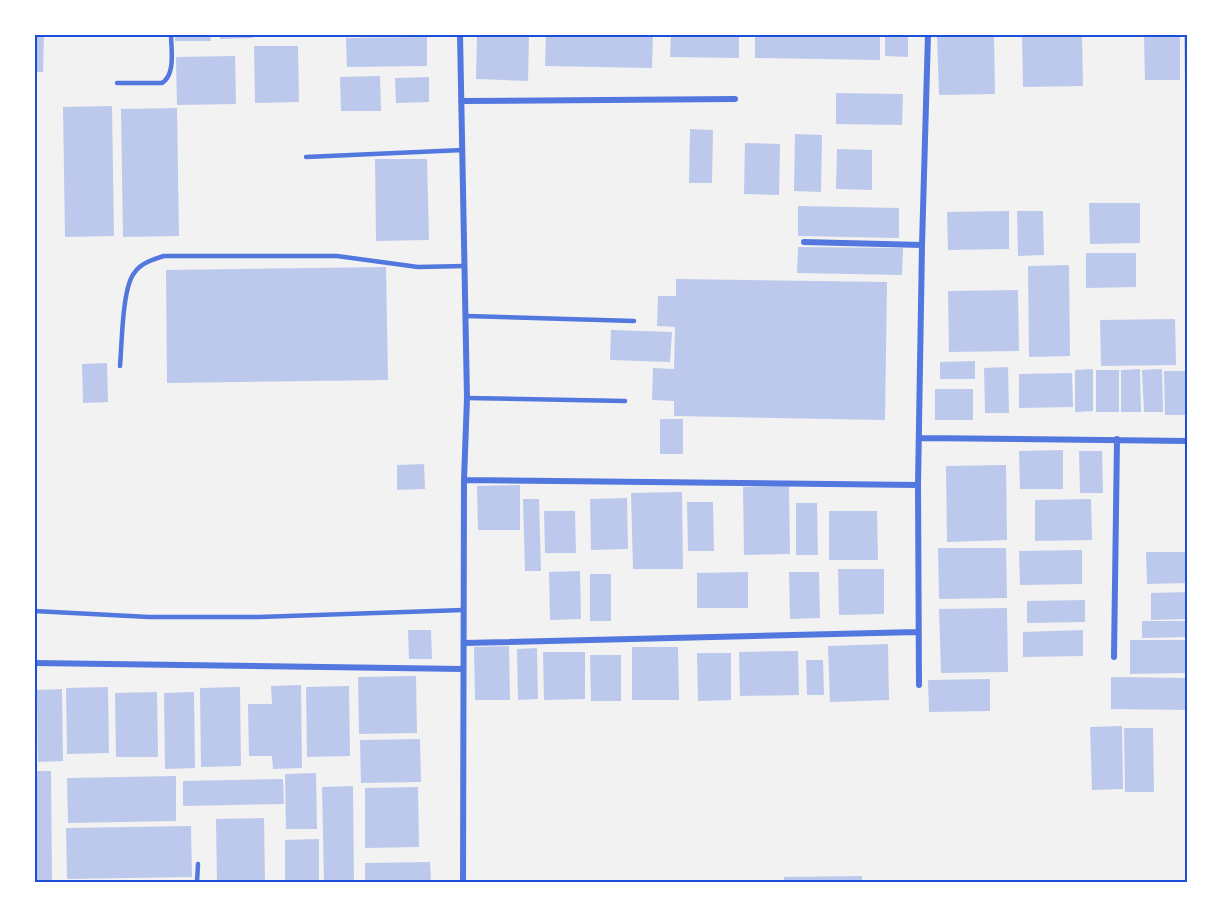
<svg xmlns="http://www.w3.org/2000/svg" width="1222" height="917" viewBox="0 0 1222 917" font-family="Roboto,sans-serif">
<rect width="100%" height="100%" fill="#f2f2f2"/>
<path fill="#bdc9ec" d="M34 34H44L43 72H34Z
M175 34H210L211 41H175Z
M220 34H253V38L220 39Z
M477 34H529L528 81 476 79Z
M546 34H653L652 68 545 66Z
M671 34H739V58L670 57Z
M755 34H880V60L755 58Z
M885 34H908V57L885 56Z
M937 34H994L995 94 939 95Z
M1022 34H1082L1083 86 1023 87Z
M1144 34H1180V80H1145Z
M1184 34H1188V85H1185Z
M427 37V66L347 67 346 38Z
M254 46H298L299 102 255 103Z
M235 56 236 104 177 105 176 57Z
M380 76 381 111H341L340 77Z
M429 77V102L396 103 395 78Z
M836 93 903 94 902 125 836 124Z
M112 106 114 236 65 237 63 107Z
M177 108 179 236 123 237 121 109Z
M690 129 713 130 712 183H689Z
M795 134 822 135 821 192 794 191Z
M745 143 780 144 779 195 744 194Z
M837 149 872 150V190L836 189Z
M375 159H427L429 240 376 241Z
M1089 203H1140V243L1090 244Z
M798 206 899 208V238L798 236Z
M1009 211V249L948 250 947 212Z
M1017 211H1043L1044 255 1018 256Z
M798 247 903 248 902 275 797 273Z
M1086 253H1136V287L1086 288Z
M1069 265 1070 356 1029 357 1028 266Z
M386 267 388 380 167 383 166 270Z
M676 279 887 282 885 420 674 416V401L652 400 653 368 674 369 675 327 657 326 658 296H676Z
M1018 290 1019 351 949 352 948 291Z
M1175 319 1176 365 1101 366 1100 320Z
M611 330 672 332 670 362 610 360Z
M975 361V379H940V362Z
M107 363 108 402 83 403 82 364Z
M1008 367 1009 413H985L984 368Z
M1093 369V411L1075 412V370Z
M1140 369 1141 412H1121V370Z
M1162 369 1163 412H1144L1142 370Z
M1096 370H1119V412H1096Z
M1164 371H1185L1186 415H1165Z
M1072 373 1073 407 1019 408V374Z
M935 389H973V420H935Z
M660 419H683V454H660Z
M1063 450V489H1020L1019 451Z
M1079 451H1102L1103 493H1080Z
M424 464 425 489 397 490V465Z
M1006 465 1007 540 947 542 946 466Z
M520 485V530H478L477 486Z
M789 486 790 554 744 555 743 487Z
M682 492 683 569H633L631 493Z
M627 498 628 549 591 550 590 499Z
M523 499H539L541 571H525Z
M1091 499 1092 540 1035 541V500Z
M687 502H713L714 551H688Z
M796 503H817L818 555H796Z
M544 511H575L576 553H545Z
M829 511H877L878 560H829Z
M938 548H1006L1007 598 939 599Z
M1082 550V584L1020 585 1019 551Z
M1146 552H1188V583L1147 584Z
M838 569H884V614L839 615Z
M580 571 581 619 550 620 549 572Z
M748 572V608H697V573Z
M789 572H819L820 618 790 619Z
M590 574H611V621H590Z
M1188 592V619L1151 620V593Z
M1085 600V622L1027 623V601Z
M1007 608 1008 672 941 673 939 609Z
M1142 621H1188V637L1142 638Z
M408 630H431L432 659H409Z
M1083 630V656L1023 657V632Z
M1130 640H1188V673L1130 674Z
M888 644 889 700 830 702 828 646Z
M509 646 510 700H475L474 647Z
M632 647H678L679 700H632Z
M537 648 538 699 518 700 517 649Z
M798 651 799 695 740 696 739 652Z
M543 652H585V699L544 700Z
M697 653H731V700L698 701Z
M590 655H621V701H591Z
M806 660H823L824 695H807Z
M416 676 417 733 359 734 358 677Z
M1111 677 1188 678V710L1111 709Z
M990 679V711L929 712 928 680Z
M301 685 302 768 273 769 272 756H249L248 704H272L271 686Z
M349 686 350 756 307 757 306 687Z
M108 687 109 753 67 754 66 688Z
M240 687 241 766 201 767 200 688Z
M62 689 63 761 38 762 37 690Z
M157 692 158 757H116L115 693Z
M194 692 195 768 165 769 164 693Z
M1122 726 1123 789 1092 790 1090 727Z
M1124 728H1153L1154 792H1125Z
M420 739 421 782 361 783 360 740Z
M34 771H51L52 882H34Z
M316 773 317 829H286L285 774Z
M176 776V821L68 823 67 778Z
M283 779 284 804 183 806V781Z
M353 786 354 882H324L322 787Z
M418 787 419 847 365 848V788Z
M264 818 265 882H217L216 819Z
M191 826 192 877 67 879 66 828Z
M319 839V882H285V840Z
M430 862 431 882H365V863Z
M862 876V882H784V877Z
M537 880H565V882H537Z
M712 880H770V882H712Z"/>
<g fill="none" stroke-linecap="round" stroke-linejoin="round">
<path stroke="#5277de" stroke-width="4.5" d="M117 83H162C176 74 171 49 171 34
M306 157 463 150
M466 316 634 321
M120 366C122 344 122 286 135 272 141 263 154 259 164 256H337L418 267 464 266
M467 398 625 401
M34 611 149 617H259L463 610
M197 882 198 864"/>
<path stroke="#5277de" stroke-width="6" d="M460 34 467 398 464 480 463 882
M461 101 735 99
M804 242 922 245
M919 438 1188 441
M464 480 918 485
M464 643 917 632
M1114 657 1117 439
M34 663 463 669
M919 685 918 485 922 245 928 34"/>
</g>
<rect width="1222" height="917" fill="none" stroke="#ffffff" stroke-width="72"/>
<rect x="36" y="36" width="1150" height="845" fill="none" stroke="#1d4ed8" stroke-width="2"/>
</svg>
